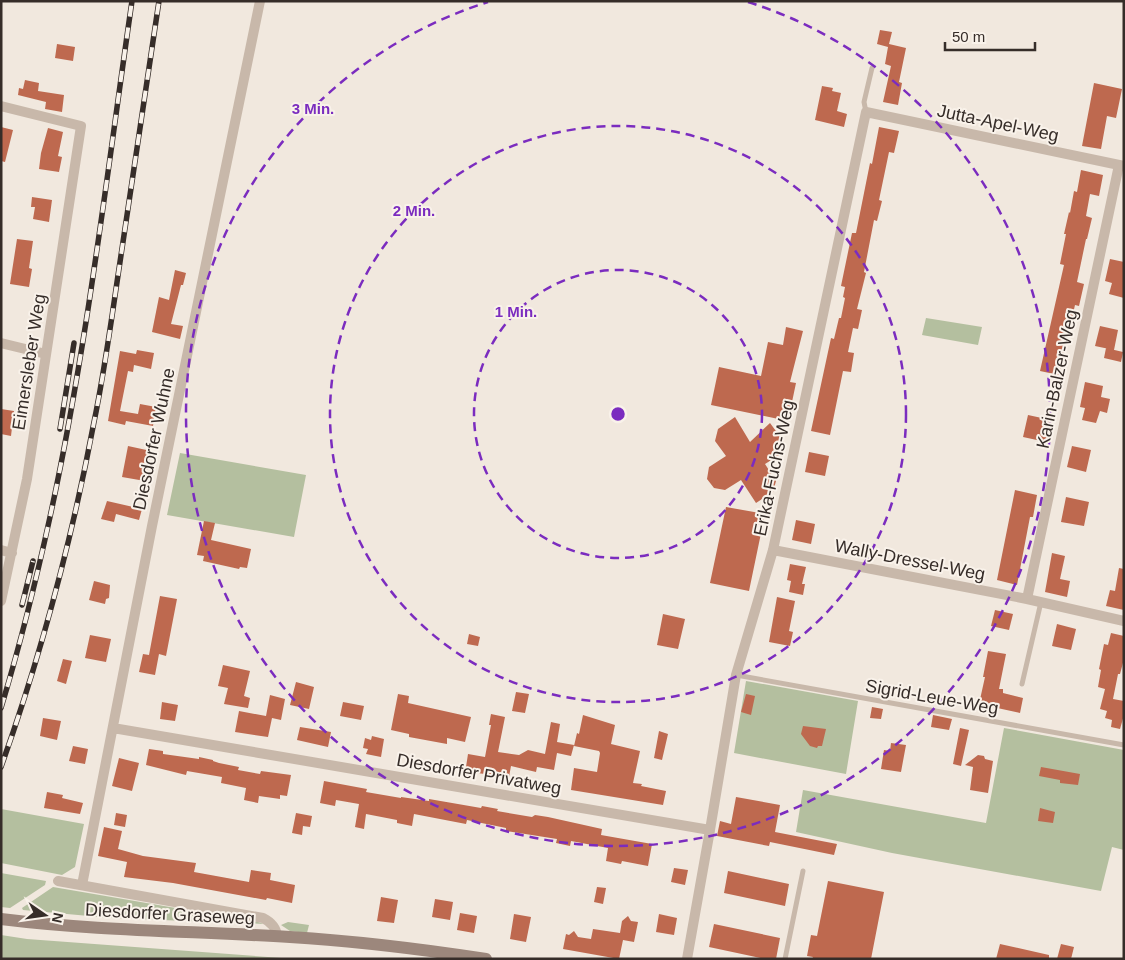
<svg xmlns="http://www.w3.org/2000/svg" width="1125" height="960" viewBox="0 0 1125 960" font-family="Helvetica,sans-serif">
<rect width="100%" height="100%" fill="#f1e8de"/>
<path fill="#b4bf9f" d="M926 318 982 327 978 345 922 335Z
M180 453 306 475 294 537 167 515Z
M746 681 858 701 846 774 734 753Z
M1004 728 1124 750V850L1112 847 1101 891 892 853 796 832 803 790 986 823Z
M1 809 84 824 75 867 62 875 1 863Z
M1 873 46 881 45 885 10 908 1 907Z
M53 887 258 922 264 924 111 918 23 910 22 908Z
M288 922 309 925 307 933 290 931 281 925Z
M1 935 27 939 295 959H1Z"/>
<path fill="#be694f" d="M880 30 892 32 889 44 906 48 899 82 902 83 898 105 883 102 891 66 885 64 888 47 877 44Z
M57 44 75 47 73 61 55 58Z
M25 80 39 83 38 91 64 95 62 112 45 109 46 102 18 95 19 88 23 89Z
M1094 83 1122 89 1116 118 1107 116 1101 149 1082 146Z
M822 86 833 88 832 91 841 93 837 111 847 114 844 127 815 120Z
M1 127 13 130 5 162 1 161Z
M879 127 899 131 894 153 889 152 879 200 882 201 877 221 874 220 864 272 866 273 857 309 862 310 858 329 853 328 848 352 854 353 851 372 843 371 830 435 811 431 831 338 834 339 839 318H841L845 298 843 297 845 287 841 286 852 233H856L870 163 872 164Z
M48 128 63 132 58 156 62 157 59 172 39 169 41 153Z
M1081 170 1103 175 1099 196 1090 194 1086 216 1092 218 1087 239H1086L1077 282 1084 284 1079 306 1075 305 1059 375 1040 371 1064 265 1060 264 1066 234H1064L1069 212 1070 213 1074 191 1077 192Z
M32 197 52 200 49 222 33 219 35 207H31Z
M17 239 33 241 29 268 32 269 29 287 10 284Z
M1110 259 1124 262V298L1109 294 1112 283 1105 281Z
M175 270 186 273 183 285H181L171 324 183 326 180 339 152 332 159 297 169 300Z
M1100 326 1118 330 1114 350 1095 346Z
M786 327 803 331 790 382 796 383 788 421 711 405 719 367 761 376 768 342 783 345Z
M1106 348 1123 352 1121 362 1104 358Z
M137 350 154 353 151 369 134 365 133 372 128 371 120 411 138 414 140 404 156 407 153 426 126 421 125 425 108 421 120 351 136 354Z
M1085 382 1103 386 1101 397 1110 399 1107 413 1100 411 1096 423 1082 420 1085 408 1080 407Z
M1 409 14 411 11 436 1 434Z
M1028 415 1051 420 1046 442 1023 437Z
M735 417 750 442 770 423 784 442 781 454 765 464 776 481 773 492 756 503 741 480 725 490 714 488 707 479 709 467 726 456 715 441 718 429Z
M128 446 151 451 145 481 122 477Z
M1072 446 1091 450 1086 472 1067 467Z
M809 452 829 456 825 476 805 472Z
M1015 490 1037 495 1033 517H1030L1017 585 997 580Z
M1066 497 1089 502 1084 526 1061 522Z
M107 501 142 509 139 520 116 514 114 522 101 519Z
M726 507 765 514 749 591 710 583Z
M796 520 815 524 811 544 792 540Z
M204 521 215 523 211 540 251 549 247 568 240 567 239 569 203 561 204 556 197 555Z
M1052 553 1065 556 1060 579 1070 581 1067 597 1045 592Z
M790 564 806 567 802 584H805L803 595 789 592 791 581 787 580Z
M1119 568 1124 569V610L1106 606 1110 590 1115 591Z
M94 581 110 585 109 598 106 599 105 604 89 600Z
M160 596 177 599 166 656 159 654 155 675 139 672 143 654 149 655Z
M777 597 795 601 789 631 793 632 790 646 769 642Z
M995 610 1013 614 1009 630 991 626Z
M663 614 685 619 678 649 657 645Z
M1057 624 1076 629 1071 650 1052 646Z
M1111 633 1124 636V659L1120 674H1118L1113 699 1124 701V715L1120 729 1111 727 1112 720 1105 718 1107 711 1100 709 1105 689 1098 687 1101 670 1099 669 1104 644 1108 645Z
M469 634 480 637 478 646 467 644Z
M90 635 111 639 106 662 85 658Z
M988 651 1006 654 999 689H1003V693L1023 698 1020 713 979 704 985 677H983Z
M63 659 72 661 66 684 57 681Z
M223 665 250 671 244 696 250 698 248 708 224 704 228 688 218 686Z
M296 682 314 687 309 709 290 705Z
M516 692 529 694 525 713 512 711Z
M398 694 409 696 408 703 471 717 465 742 447 738V744L409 737V734L391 730Z
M746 694 755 696 751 715 741 712Z
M270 695 285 699 281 720 272 718 268 737 235 732 239 711 266 716Z
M162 702 178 705 175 721 160 719Z
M343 702 364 706 361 720 340 716Z
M872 707 883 709 881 719 870 718Z
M491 714 505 717 498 752 519 755 528 750 545 754 551 722 560 724 557 742 574 745 571 756 557 753 554 770 537 767 536 772 511 766 509 777 469 772V768L466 767 468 754 485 757 491 725H489Z
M583 715 615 725 611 744 640 751 633 783 642 784 641 786 666 791 663 805 571 790 574 768 597 772 600 753 599 751 574 746 577 733 579 734Z
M933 715 952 719 949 730 931 727Z
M43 718 61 721 57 740 40 736Z
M803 726 826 729 822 746H818L817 748 810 746 801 734Z
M300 727 331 732 328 747 297 740Z
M960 728 969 730 961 766 953 764Z
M659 731 668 734 662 760 654 758Z
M372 736 384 739 381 757 366 754 368 749 363 748 365 738 371 740Z
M891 743 906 745 901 772 881 769 884 750 890 751Z
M73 746 88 749 85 764 69 761Z
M149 749 163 751V754L199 759V757L213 760V761L219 763 239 767 238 770 260 774 261 771 291 775 287 796 280 795V799L259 796 258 803 244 800 246 788 221 783 222 777 187 771 186 775 146 765Z
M978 755 984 756 985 759 993 761 988 793 970 790 973 767 965 765Z
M119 758 139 763 132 791 112 786Z
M1041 767 1080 774 1078 785 1060 783V780L1039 776Z
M324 781 367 789 366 792 401 798V797L429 801V799L481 808 482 806 498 809 497 811 532 817 535 815 548 817 602 829 601 835 652 844 648 866 622 861 621 864 606 861 608 848 571 841 570 846 556 843 557 839 506 831V828L467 820 466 824 414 814 412 826 397 823V820L366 814 364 829 355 827 359 804 336 800 335 806 320 803Z
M47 792 63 795 62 798 83 803 80 814 44 808Z
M736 797 780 805 775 832 837 844 834 855 770 842 769 846 717 836 720 821 731 824Z
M1040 808 1055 812 1053 823 1038 821Z
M116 813 127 815 125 827 114 825Z
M296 813 312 816 310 827 303 826 302 835 292 833Z
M104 827 122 831 118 849 143 856 196 863 194 872 249 882 251 870 271 873 270 880 295 885 292 903 267 898 266 900 173 883 124 877 127 862 98 856Z
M674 868 688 870 685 885 671 882Z
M728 871 789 884 785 906 724 893Z
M828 881 884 892 871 959H812L813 957 807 956 811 935 817 936Z
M597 887 606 888 603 904 594 902Z
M381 897 398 900 394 923 377 921Z
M435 899 453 902 450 920 432 917Z
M460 913 477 916 474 933 457 930Z
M514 914 531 917 526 942 510 939Z
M659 914 677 918 674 935 656 932Z
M628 916 631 921 638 922 634 942 623 940 619 959 563 949 566 934 569 935 574 931 578 937 591 939 593 929 620 933 622 921Z
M714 924 780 938 776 959H765L709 947Z
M1000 944 1049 955V959H996Z
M1061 944 1074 947 1071 959H1057Z"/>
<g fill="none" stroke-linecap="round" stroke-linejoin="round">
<path stroke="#c8b8aa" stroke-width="5" d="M866 112 864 102 872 68
M736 675 1124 745
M1022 684 1041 602
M785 959 803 871"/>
<path stroke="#c8b8aa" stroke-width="10" d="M1 106 81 126 27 479 1 601
M1 343 46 354
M1 550 12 553
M773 550 1027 599 1124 621
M1027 599 1119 165
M113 728 710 830 687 959
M710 830 736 675 773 550 866 112 1124 166
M58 881 263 918C271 922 276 927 277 936
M82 885 152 526 260 1"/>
<path stroke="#9c877c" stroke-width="12" d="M1 919C97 931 193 931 290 937 355 941 421 949 486 959"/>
<g stroke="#362d29" stroke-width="5.5">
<path id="rail" d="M60 429 74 343
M22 605 33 561
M1 708C20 645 36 581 50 517 87 347 107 173 132 1
M1 767C41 655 72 539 94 422 105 369 112 315 120 262 133 175 146 88 159 1"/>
</g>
<use href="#rail" stroke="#f9f2ea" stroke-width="4" stroke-dasharray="11" stroke-linecap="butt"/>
</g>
<g fill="none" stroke="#7b2cbf" stroke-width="2.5" stroke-dasharray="9 6">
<circle cx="618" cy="414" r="144"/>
<circle cx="618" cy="414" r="288"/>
<path d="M748 2A432 432 0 1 1 488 2"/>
</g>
<g text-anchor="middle" stroke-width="4" stroke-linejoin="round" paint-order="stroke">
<g font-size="18" fill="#362d29" stroke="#f9f2ea">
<text transform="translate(998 123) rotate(12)" y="6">Jutta-Apel-Weg</text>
<text transform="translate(29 362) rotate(-81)" y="6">Eimersleber Weg</text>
<text transform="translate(1057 379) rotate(-78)" y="6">Karin-Balzer-Weg</text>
<text transform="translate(154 439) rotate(-78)" y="6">Diesdorfer Wuhne</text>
<text transform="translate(774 468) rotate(-78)" y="6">Erika-Fuchs-Weg</text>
<text transform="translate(910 560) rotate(11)" y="6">Wally-Dressel-Weg</text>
<text transform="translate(932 697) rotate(10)" y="6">Sigrid-Leue-Weg</text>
<text transform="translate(479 774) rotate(10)" y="6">Diesdorfer Privatweg</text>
<text transform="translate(170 914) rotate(3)" y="6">Diesdorfer Graseweg</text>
</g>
</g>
<circle cx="618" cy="414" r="8" fill="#7b2cbf" stroke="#f9f2ea" stroke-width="2.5"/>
<g font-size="15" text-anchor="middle" font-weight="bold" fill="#7b2cbf" stroke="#f9f2ea" stroke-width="4" stroke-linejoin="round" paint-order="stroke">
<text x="313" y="114">3 Min.</text>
<text x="414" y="216">2 Min.</text>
<text x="516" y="317">1 Min.</text>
</g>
<rect width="1125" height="960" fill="none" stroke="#362d29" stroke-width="5"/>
<g transform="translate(45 915) rotate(103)" stroke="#f9f2ea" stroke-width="4" paint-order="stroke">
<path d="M0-4L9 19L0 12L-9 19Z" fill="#362d29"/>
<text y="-8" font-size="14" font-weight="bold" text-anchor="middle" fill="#362d29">N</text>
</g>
<path d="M945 42v8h90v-8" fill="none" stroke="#362d29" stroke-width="2.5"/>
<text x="952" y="42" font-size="15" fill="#362d29" stroke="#f9f2ea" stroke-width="4" paint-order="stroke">50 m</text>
</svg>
